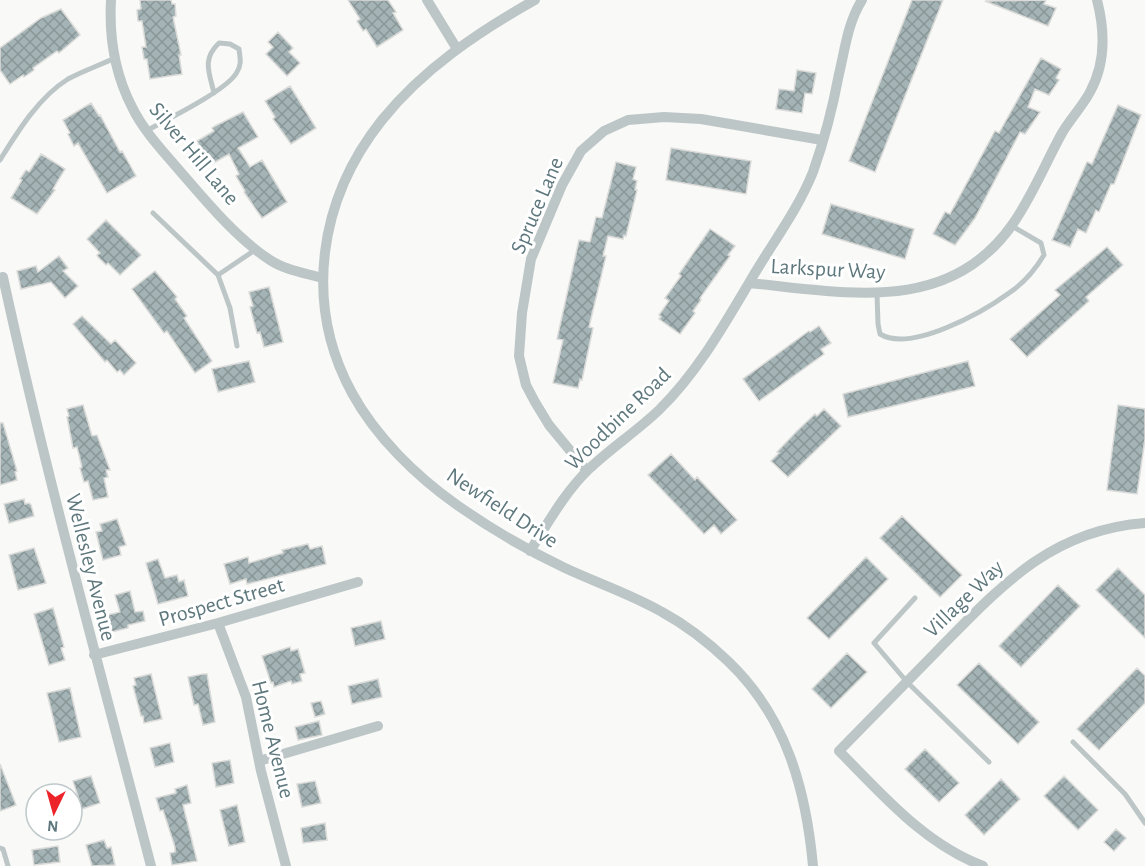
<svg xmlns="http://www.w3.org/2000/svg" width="1145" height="866" viewBox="0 0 1145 866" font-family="'Alegreya Sans',sans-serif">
<defs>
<pattern id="building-cross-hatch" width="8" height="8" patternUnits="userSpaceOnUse" patternTransform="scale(1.5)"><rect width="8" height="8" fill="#a4b3b5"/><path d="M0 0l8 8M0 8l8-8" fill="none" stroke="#899698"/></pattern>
</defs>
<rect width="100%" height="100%" fill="#f9f9f7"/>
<path fill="url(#building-cross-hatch)" stroke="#dbdbd9" stroke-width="1.5" d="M140 0H171L172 4H175L176 16 173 17 181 55H179L182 74 150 79 147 59H144L142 47H146L142 21H138L137 10 141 9Z
M348 0H388L396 12 393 13 403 30 377 47 366 29 363 31 357 21 360 19Z
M912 0H943L875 172 849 161Z
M1046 0 1044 4 1056 8 1048 26 985 1Z
M61 9 80 35 59 53 57 51 33 68 34 70 24 77 23 75 10 84 0 70V48L41 18Z
M278 32 293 48 289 52 300 63 287 76 266 54 273 47 268 42Z
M1041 58 1061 69 1056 78 1059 80 1049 95 1035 89 1028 107 1040 112 1025 134 1020 132 975 218 955 245 933 234 945 212 950 214 995 131 999 133Z
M797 70 816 73 812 94 805 93 802 113 776 109 779 89 794 91Z
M290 86 316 128 291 144 273 119 275 117 265 101Z
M91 103 99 116 100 115 120 152 122 151 136 176 107 193 78 143 74 146 68 134 70 133 63 120Z
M1118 105 1141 115 1114 184H1111L1099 212 1096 210 1086 233 1078 229 1070 247 1052 240 1087 162 1092 164Z
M243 112 258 137 238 148 250 167 262 160 287 202 262 218 244 192 245 191 236 176 239 174 229 154 210 165 197 141 214 131 212 128 215 126Z
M671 148 751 161 746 194 666 180Z
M41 154 65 169 53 189 55 190 37 214 11 198 22 180 20 179 26 170 29 172Z
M616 162 636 167 633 179 637 181 635 190H637L626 236 624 235 623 239 608 236 603 256H606L589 327 593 328 582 380 580 379 578 388 553 383 563 340 557 339 579 240 590 242 596 217 602 218Z
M831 204 914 229 905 259 822 234Z
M106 220 141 255 120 275 108 263 106 265 98 257 97 255 100 253 87 239Z
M710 229 735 246 728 255 730 256 700 298 701 300 693 311 695 313 680 334 659 319 661 317 659 315 669 301 665 298 681 276 679 274Z
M1107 247 1123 265 1086 297 1089 301 1027 357 1010 339 1060 295 1055 290Z
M59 256 68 268 63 271 78 286 65 298 51 282 21 289 17 271 36 266 38 272Z
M155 271 177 297 175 299 187 316 184 318 212 361 195 373 167 331 164 333 132 289Z
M269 287 283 342 264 347 260 332 257 333 250 307 253 306 249 292Z
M82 316 111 344 115 340 136 363 124 375 120 370 117 372 107 360 105 362 73 324Z
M819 326 831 343 821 349 824 354 759 401 743 379 809 331 810 332Z
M249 361 255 382 218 392 212 369Z
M968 361 975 386 848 417 843 394Z
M83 405 92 436 97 435 110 470H106L108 477 104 478 108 497 93 500 88 481 84 482 80 468 82 467 77 447 73 448 67 417 69 416 67 409Z
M1118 405 1145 409V439L1137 494 1107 490Z
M824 409 841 426 788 477 771 461 779 453 777 452 797 431 815 414 817 416Z
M0 423H3L17 471 15 472 17 480 0 485Z
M671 454 695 480 697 477 737 520 721 534 714 525 704 534 648 475Z
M24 499 25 504 29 503 31 505 34 516 9 523 4 504Z
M902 516 962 575 940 597 880 538Z
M117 519 126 545 119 547 121 555 103 560 96 532 102 531 100 524Z
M308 544 310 549 322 546 326 564 247 584 246 579 230 584 224 564 248 557 249 563 283 553 282 550Z
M34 548 46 583 18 590 9 555Z
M866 557 888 579 829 639 807 618Z
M158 559 165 578 177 575 179 582 184 580 188 596 158 604 146 563Z
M1118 568 1145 595V638L1096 590Z
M1058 585 1080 606 1021 667 999 646Z
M130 591 135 612 143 611 145 621 128 625V628L111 632 107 615 120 612 115 595Z
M53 608 64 647 61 648 65 660 49 665 34 614Z
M381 621 385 639 355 646 351 628Z
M290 647 291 651 298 649 305 673 300 674 302 681 292 684 291 681 274 687 273 682 271 683 262 656Z
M847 653 867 672 831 708 812 689Z
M979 663 1039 722 1018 744 957 685Z
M1137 668 1145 676V703L1099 750 1077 729Z
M151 674 162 719 144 723 143 716H141L133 686 136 685 134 678Z
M203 674H207L215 722 203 725 198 704 194 705 188 677Z
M378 679 382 697 352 704 348 686Z
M70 688 81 737 59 742 47 693Z
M321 701 325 714 315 717 311 703Z
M319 721 322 735 298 740 295 727Z
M170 743 174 762 155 767 150 748Z
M925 749 959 783 939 802 905 769Z
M230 760 234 783 216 787 212 763Z
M0 764 16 805 0 811Z
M91 776 100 803 82 809 73 781Z
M1064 776 1098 810 1078 830 1044 796Z
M1001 779 1020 799 984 835 965 815Z
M315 781 321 803 302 807 297 784Z
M187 785 191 803 183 805 197 861 172 865 170 853 175 852V847L163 810 160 811 156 798 176 793 175 789Z
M237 805 245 842 229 846 220 810Z
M325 823 327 840 303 843 301 828Z
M1116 829 1126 838 1114 851 1104 842Z
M104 840 107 848 111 847 115 865 92 866 86 845Z
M58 846 60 862 34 865 32 850Z"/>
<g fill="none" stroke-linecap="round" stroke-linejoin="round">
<path stroke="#bdc6c7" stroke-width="5" d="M146 131C166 120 228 90 237 72 242 64 240 58 239 49L230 44 219 43C202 59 209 72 214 93
M0 160C18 131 39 97 68 79 83 71 100 65 115 58
M153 213 218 275 230 308 237 346
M218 275 255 250
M877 294 878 324 880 334C911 353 983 312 1009 293 1024 283 1035 270 1044 255L1041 243 1012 226
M915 598 874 643 907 682 989 762
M1073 742 1125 794 1145 823
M0 848 3 849 8 866"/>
<path stroke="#bdc6c7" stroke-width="10" d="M111 0C109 36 115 74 132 107 143 130 162 150 179 170 205 200 236 238 270 260 285 270 305 273 322 278
M427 0 457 49
M535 0C478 32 423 69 382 120 319 199 303 303 352 393 376 437 416 476 457 505 491 529 527 550 565 568 597 583 631 594 662 612 686 625 709 643 729 662 786 717 806 789 813 866
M862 0C848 22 845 49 839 74 833 106 824 141 813 172 797 212 770 246 749 283 844 292 948 316 1012 225 1032 197 1045 164 1062 133 1070 119 1082 107 1090 92 1106 63 1105 31 1097 0
M3 277C46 475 100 670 151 866
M587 471 549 425 535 402 526 385 519 356 522 313 531 259 562 185 581 151 604 131 628 120 664 117 701 119 822 140
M530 551C548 523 565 492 589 469 611 448 637 431 659 410 696 374 723 327 749 283
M218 623 246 697 261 771 286 866
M94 655 218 623 358 582
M259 761 378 726
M983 866C924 844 882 794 839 751 872 717 906 683 939 649 1001 586 1051 530 1145 523"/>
</g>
<g text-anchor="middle" stroke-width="6" stroke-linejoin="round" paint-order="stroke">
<g font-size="22" fill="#5e787d" stroke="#fff">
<text transform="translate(195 153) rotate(50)" y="8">Silver Hill Lane</text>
<text transform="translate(536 205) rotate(-67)" y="8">Spruce Lane</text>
<text transform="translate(828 268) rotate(3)" y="8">Larkspur Way</text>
<text transform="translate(617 418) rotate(-44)" y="8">Woodbine Road</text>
<text transform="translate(503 507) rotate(33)" y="8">Newfield Drive</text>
<text transform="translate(92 567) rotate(76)" y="8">Wellesley Avenue</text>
<text transform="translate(963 598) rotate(-44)" y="8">Village Way</text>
<text transform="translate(221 601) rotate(-16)" y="8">Prospect Street</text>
<text transform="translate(274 739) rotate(76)" y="8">Home Avenue</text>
</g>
</g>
<g transform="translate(54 812) rotate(185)"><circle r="28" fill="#ffffff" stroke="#bfc9cb" stroke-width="1.5"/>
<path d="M0-4.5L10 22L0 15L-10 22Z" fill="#ec2429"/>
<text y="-9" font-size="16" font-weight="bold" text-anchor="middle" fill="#5e787d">N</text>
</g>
</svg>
